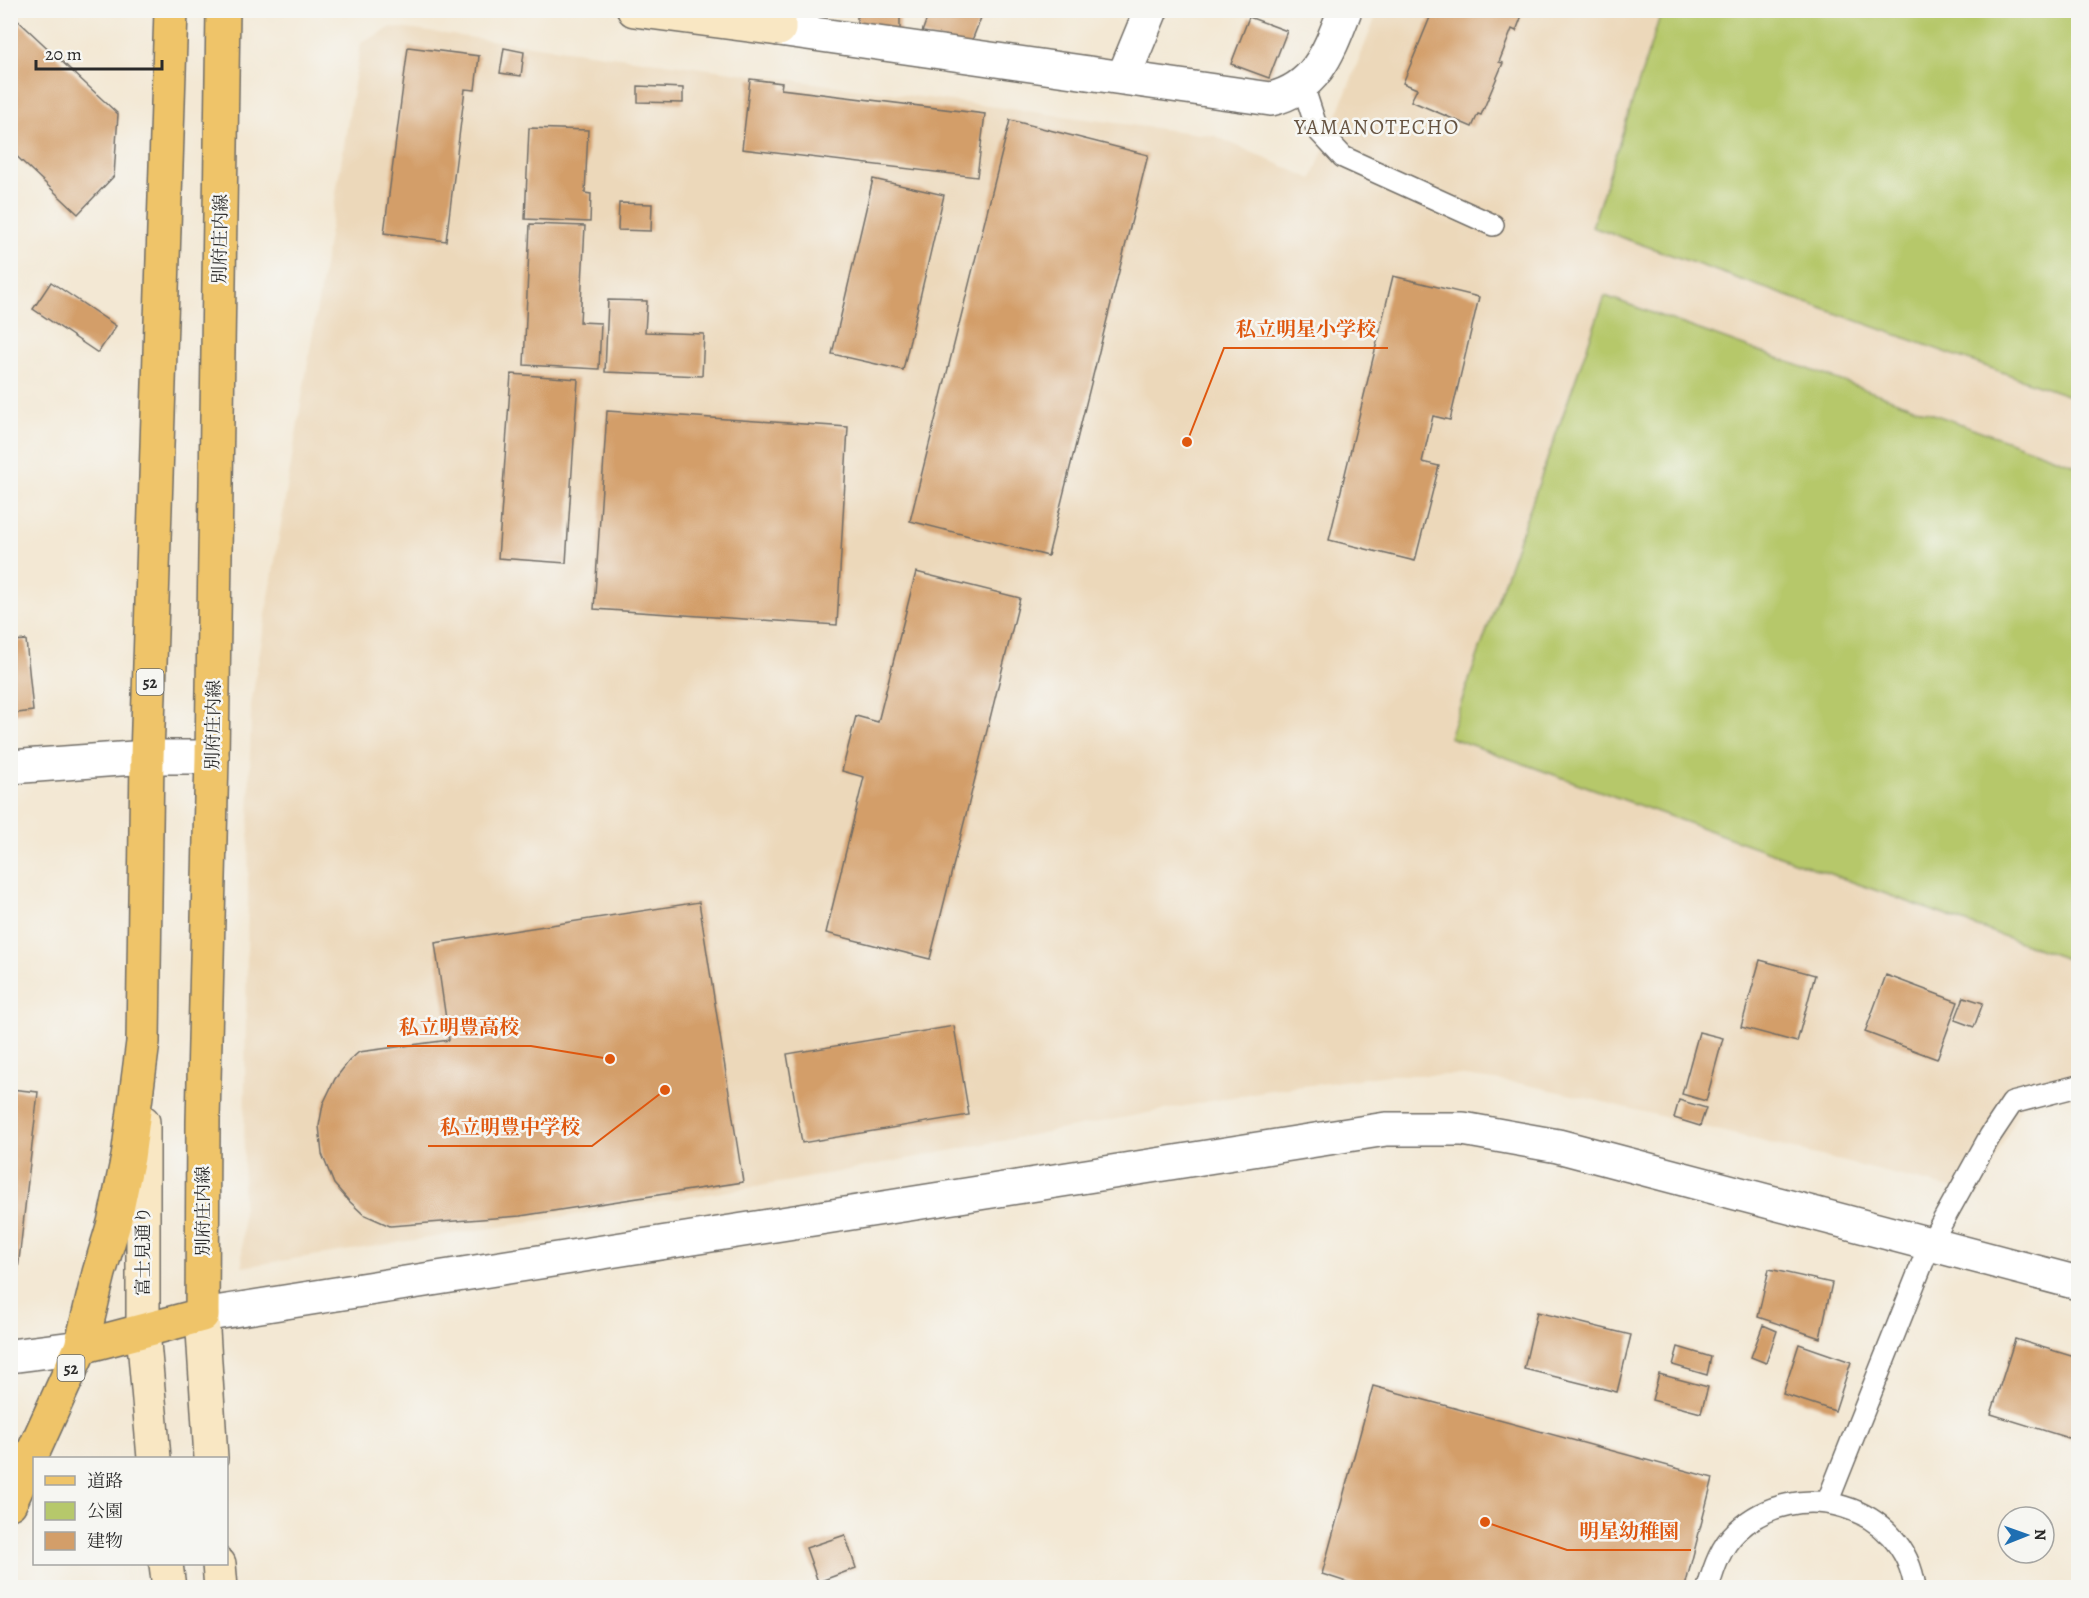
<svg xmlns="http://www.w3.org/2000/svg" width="2089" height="1598" viewBox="0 0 2089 1598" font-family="Alegreya,'Noto Serif JP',serif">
<rect width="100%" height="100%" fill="#f6f6f2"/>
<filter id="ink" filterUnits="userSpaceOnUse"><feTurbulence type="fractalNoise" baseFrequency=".0167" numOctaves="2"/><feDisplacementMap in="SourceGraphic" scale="12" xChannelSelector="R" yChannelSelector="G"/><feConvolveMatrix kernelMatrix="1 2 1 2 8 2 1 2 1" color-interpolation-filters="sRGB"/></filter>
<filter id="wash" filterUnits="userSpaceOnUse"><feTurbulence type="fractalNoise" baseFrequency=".008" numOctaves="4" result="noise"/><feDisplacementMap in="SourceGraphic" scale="24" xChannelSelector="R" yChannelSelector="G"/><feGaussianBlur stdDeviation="1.35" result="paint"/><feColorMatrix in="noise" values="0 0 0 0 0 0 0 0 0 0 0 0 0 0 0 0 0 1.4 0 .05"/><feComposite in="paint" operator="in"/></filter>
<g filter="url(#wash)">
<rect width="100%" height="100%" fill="#f3e8d4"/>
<path fill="#ecd8ba" d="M1378 11H2078V1071L2023 1102 1978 1195 1595 1100 1523 1084 1457 1075H1389L1264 1091 785 1182 242 1267 251 705 361 43 392 27 1215 136 1312 179Z"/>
<path fill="#b6c86b" stroke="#707a4b" stroke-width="1.5" d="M1662 10 2078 11V399L1592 227Z
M1605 296 2078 466V963L1449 737Z"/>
<g id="blocks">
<path fill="#d39e69" d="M857 10H900V38L857 39Z
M930 10H984L969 48 921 35Z
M1433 10H1524L1516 31 1512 29 1499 62 1503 63 1481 115 1478 114 1472 127 1411 101 1417 89 1403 83Z
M10 13 118 114 114 176 78 214 10 150Z
M1249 17 1287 31 1269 78 1231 64Z
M408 47 479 56 475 90 465 89 446 241 384 233Z
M504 48 524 52 521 76 500 73Z
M750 79 782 83 781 89 985 114 977 177 742 149Z
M638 86 683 88V103L638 102Z
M1010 120 1148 155 1048 556 910 521Z
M529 128 588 130 585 193 591 194 590 222 525 219Z
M873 179 944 195 903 370 832 354Z
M619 203 652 204 651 231 618 230Z
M530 224 585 226 580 322 601 323 599 369 524 365Z
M1393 276 1479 297 1450 420 1433 416 1422 462 1439 466 1415 561 1329 540Z
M51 282 116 326 98 353 33 309Z
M608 300 647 301 645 332 704 334 702 376 605 372Z
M511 374 578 379 566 563 498 558Z
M607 411 848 427 837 625 594 609Z
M916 572 1020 598 930 959 826 933 864 777 842 771 856 716 878 722Z
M26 640 33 711 10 714V641Z
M699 902 743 1182 520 1216 390 1226 363 1214 348 1200 334 1184 322 1154 319 1126 323 1104 335 1079 349 1061 359 1052 449 1040 435 943Z
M1760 960 1815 975 1797 1042 1741 1027Z
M1886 975 1958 1002 1937 1059 1865 1032Z
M1964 997 1983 1003 1974 1027 1955 1020Z
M954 1026 969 1115 802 1143 787 1054Z
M1699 1032 1723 1038 1706 1101 1682 1094Z
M10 1089 38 1092 17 1278H10Z
M1679 1100 1706 1108 1700 1126 1674 1118Z
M1769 1269 1832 1283 1820 1338 1758 1317Z
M1537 1312 1631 1335 1617 1392 1524 1369Z
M1763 1325 1777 1331 1766 1363 1751 1357Z
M2015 1339 2078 1358V1441L1991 1414Z
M1799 1344 1851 1362 1835 1411 1783 1394Z
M1678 1347 1711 1357 1707 1375 1673 1365Z
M1659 1374 1708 1387 1701 1413 1652 1400Z
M1373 1386 1713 1478 1685 1587H1362L1322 1574Z
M845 1535 856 1568 818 1582 806 1548Z"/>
</g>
</g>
<g filter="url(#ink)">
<use href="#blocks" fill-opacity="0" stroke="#716d66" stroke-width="1.5"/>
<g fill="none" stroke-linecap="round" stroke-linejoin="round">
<g stroke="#716d66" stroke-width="24">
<path id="lane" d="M1303 86 1317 129 1343 157 1493 225
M1827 1503 1930 1244 1990 1136 2012 1103 2078 1086
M1708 1588C1714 1567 1721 1546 1737 1531 1796 1475 1904 1504 1915 1588"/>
</g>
<g stroke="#716d66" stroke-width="36">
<path id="street" d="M779 29 1271 99C1317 88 1329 51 1345 10
M1123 78 1151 10
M10 767 147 757H212
M202 1315 1386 1129H1463L1558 1146 2078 1283
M10 1356 81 1347"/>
</g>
<g stroke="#716d66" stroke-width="36">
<path id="secondary" d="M634 10 779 29V10
M143 1122V1331L154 1458
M202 1315 211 1458
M166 1564 169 1588
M219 1564 221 1588"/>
</g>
<g stroke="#716d66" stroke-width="36">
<path id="primary" d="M81 1347 99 1273 114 1223 128 1157 143 1042 147 757 171 10
M10 1503 81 1347 202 1315 203 1121 212 757 223 10"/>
</g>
<use href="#lane" stroke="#fff" stroke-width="21"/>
<use href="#street" stroke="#fff" stroke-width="33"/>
<use href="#secondary" stroke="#f9e7c3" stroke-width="33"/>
<use href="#primary" stroke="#efc469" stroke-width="33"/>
</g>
</g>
<g text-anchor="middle" stroke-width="5" stroke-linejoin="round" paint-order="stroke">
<g fill="#f6f6f2" stroke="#686867" stroke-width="1.5">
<rect x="136.5" y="669" width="27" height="26" rx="4.5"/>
<rect x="57.5" y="1355" width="27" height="26" rx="4.5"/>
</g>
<g font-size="16" font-weight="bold" fill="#2b2b2b">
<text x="150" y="688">52</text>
<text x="71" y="1374">52</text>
</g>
<g font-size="18" fill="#2b2b2b" stroke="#f6f6f2">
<text transform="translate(220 239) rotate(-89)" y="6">別府庄内線</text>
<text transform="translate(213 725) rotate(-89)" y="6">別府庄内線</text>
<text transform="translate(203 1211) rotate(-90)" y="6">別府庄内線</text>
<text transform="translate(143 1251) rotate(-90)" y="6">富士見通り</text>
</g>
<g font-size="21" letter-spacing="1.5" fill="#665341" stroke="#f6f6f2">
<text x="1377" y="134">YAMANOTECHO</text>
</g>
</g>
<path fill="none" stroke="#df570e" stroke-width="2" d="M1187 442L1224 348H1388M610 1059L531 1046H387M665 1090L592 1146H428M1485 1522L1567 1550H1691"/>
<g fill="#df570e" stroke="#f6f6f2" stroke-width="2">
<circle cx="1187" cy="442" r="6"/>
<circle cx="610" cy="1059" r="6"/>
<circle cx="665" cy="1090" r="6"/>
<circle cx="1485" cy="1522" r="6"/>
</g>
<g font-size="20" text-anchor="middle" font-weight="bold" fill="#df570e" stroke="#f6f6f2" stroke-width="5" stroke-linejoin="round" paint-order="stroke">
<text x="1306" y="336">私立明星小学校</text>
<text x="459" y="1034">私立明豊高校</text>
<text x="510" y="1134">私立明豊中学校</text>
<text x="1629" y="1538">明星幼稚園</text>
</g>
<rect width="2089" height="1598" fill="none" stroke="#f6f6f2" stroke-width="36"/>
<rect x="33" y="1457" width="195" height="108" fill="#f6f6f2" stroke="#a5a5a2" stroke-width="1.5"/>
<rect x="45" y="1476" width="30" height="9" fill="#efc469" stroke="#a5a5a2" stroke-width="1.5"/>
<text x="87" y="1487" font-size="18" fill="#2b2b2b">道路</text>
<rect x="45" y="1502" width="30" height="18" fill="#b6c86b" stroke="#a5a5a2" stroke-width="1.5"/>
<text x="87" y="1517" font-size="18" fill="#2b2b2b">公園</text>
<rect x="45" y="1532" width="30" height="18" fill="#d39e69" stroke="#a5a5a2" stroke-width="1.5"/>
<text x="87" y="1547" font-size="18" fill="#2b2b2b">建物</text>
<g transform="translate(2026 1535) rotate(89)"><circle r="28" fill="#f6f6f2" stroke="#a5a5a2" stroke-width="1.5"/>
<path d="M0-4.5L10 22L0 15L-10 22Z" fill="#1f6fb2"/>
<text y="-9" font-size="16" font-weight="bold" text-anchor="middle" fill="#2b2b2b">N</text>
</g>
<path d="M36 60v9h126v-9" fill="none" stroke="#2b2b2b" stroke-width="3"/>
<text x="45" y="60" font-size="18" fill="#2b2b2b" stroke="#f6f6f2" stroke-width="4.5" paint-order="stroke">20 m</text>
</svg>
